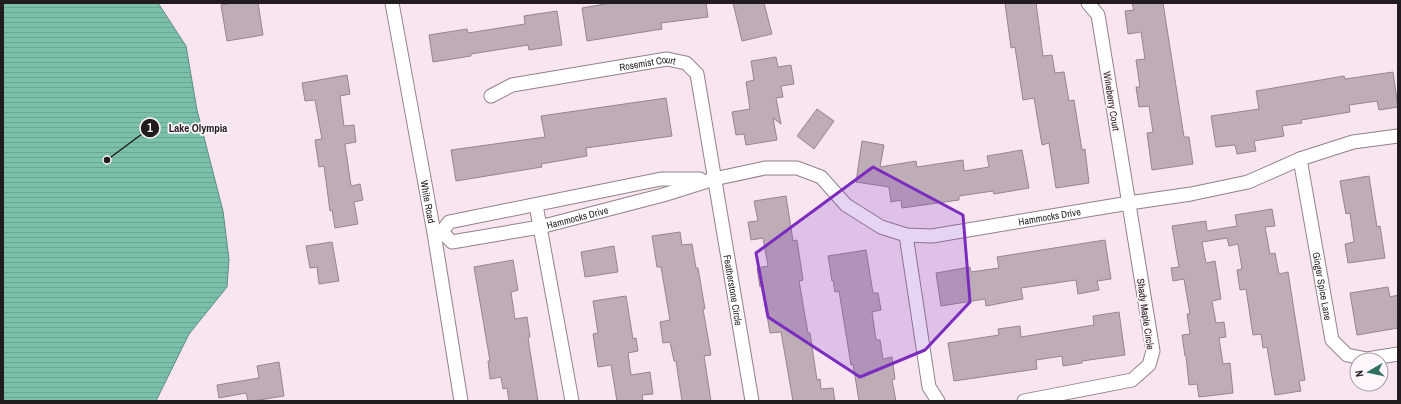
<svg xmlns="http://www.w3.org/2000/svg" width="1401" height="404" viewBox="0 0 1401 404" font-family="'Archivo Narrow',sans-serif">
<defs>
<pattern id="water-rules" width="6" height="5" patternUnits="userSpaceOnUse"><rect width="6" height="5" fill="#7bc0ab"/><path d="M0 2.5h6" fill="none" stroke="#6aa493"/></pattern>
</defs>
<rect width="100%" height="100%" fill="#f8e5f0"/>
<path fill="url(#water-rules)" stroke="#608e81" d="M3 3H158L186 46 197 110 223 211 229 259 227 287 189 334 156 401H3Z"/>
<path fill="#beacb7" stroke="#96858f" d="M234 3H258L263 35 227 41 221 5Z
M611 3H706L708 17 661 23 662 29 587 41 582 8Z
M733 3H764L772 34 742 41Z
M1005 3H1036L1043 56 1052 55 1055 73 1064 72 1069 101 1074 100 1082 150 1085 149 1089 183 1056 188 1049 143 1042 145 1034 98 1023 100 1015 47 1011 48Z
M1132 3H1163L1184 137H1189L1193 164 1152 170 1147 133 1153 132 1149 106 1139 107 1136 87H1140L1136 60 1145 59 1141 32 1128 34 1125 11 1134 10Z
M557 11 562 45 529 50 528 45 471 54V56L433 62 429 35 467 29 468 33 525 24 524 16Z
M776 57 778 67 791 65 794 84 781 86 783 97 776 98 781 124 773 118 777 140 746 145 744 134 736 135 732 112 750 109 746 82 754 80 751 61Z
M1393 72 1398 107 1379 110 1377 101 1349 105 1350 112 1301 120 1302 123 1282 126 1284 136 1254 141 1256 151 1237 154 1235 145 1216 147 1211 116 1259 109 1256 91 1344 76 1345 79Z
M347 75 350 94 340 96 344 126 354 125 356 142 345 144 351 186 360 184 363 200 354 202 358 224 335 228 332 210 330 211 324 166 319 167 315 140 322 139 315 100 305 101 302 83Z
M666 98 672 136 586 148 587 156 541 164 542 167 456 181 451 150 545 137 541 116Z
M817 109 834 121 814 149 797 136Z
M862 141 884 145 880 167 916 161 917 167 963 160 964 171 989 167 987 156 1022 150 1029 188 994 194 993 191 959 196V200L902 208 901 200 891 202 889 187 856 182Z
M1369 176 1377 227 1380 226 1385 258 1348 263 1345 244 1354 242 1350 213 1346 214 1340 181Z
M786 196 793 241 797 240 803 280 799 281 808 333H810L817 380 820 379 821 389 833 388 835 401H793L781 332 770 333 762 286 760 287 757 268 768 266 763 238 751 240 748 222 758 221 754 201Z
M1272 209 1275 226 1265 227 1270 254 1275 253 1279 274 1288 272 1305 380 1299 381 1301 391 1275 395 1267 347 1263 348 1261 334 1253 335 1246 289 1240 290 1237 270 1242 269 1238 244 1229 246 1227 238 1202 242 1206 263 1215 261 1221 299 1212 301 1216 323 1224 322 1226 337 1219 338 1223 364 1230 363 1233 393 1199 397 1197 384 1189 385 1186 356H1185L1182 335 1190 334 1187 314H1190L1184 279 1173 281 1171 268 1179 267 1172 226 1206 221 1207 231 1237 226 1235 215Z
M680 232 682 245 692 244 696 268H698L705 309H703L711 355 704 356 711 401H682L676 361H674L670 342 663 343 660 322 670 320 661 267H657L652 236Z
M1105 240 1111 279 1097 281 1099 290 1078 294 1076 280 1021 288 1023 299 986 306 985 299 941 306 936 273 970 267 971 272 999 268 997 257Z
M332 242 339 281 319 284 317 267 310 268 306 246Z
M614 246 618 272 585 277 581 252Z
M866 250 873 293H878L881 310 872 312 876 340H880L883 359 892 357 895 379 892 380 896 401H859L853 364 851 365 839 291 835 292 833 280 832 281 828 256Z
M513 260 518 290 511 292 515 319 527 317 530 337 528 338 538 401H509L507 388 503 389 501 377 490 379 488 361H490L474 267Z
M1388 287 1390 297 1398 295V328L1357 335 1350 293Z
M626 296 633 339 636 338 638 351 628 353 631 375 650 372 653 394 642 395 643 401H617L611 365 598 367 593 334 598 333 593 301Z
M1119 312 1125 355 1082 361V363L1063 366 1062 356 1036 360 1037 369 954 381 948 343 999 335 998 329 1020 326 1021 337 1094 325 1093 316Z
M279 362 284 396 253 401H248L246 393 219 398 217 385 259 378 257 366Z"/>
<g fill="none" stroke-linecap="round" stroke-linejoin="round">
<g stroke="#92818b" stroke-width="15">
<g id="minor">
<path id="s1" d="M392 3 434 233 461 401"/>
<path id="s2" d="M491 96 512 85 667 59 686 63 697 74 752 401"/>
<path id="s3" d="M1300 159 1332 340 1347 355 1367 359 1398 354"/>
<path d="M536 205 572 401"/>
<path id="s4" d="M442 232 452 242 540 227 663 195 714 179 765 168H797L821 177 846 205 881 227 906 235 932 236 1129 203 1191 194 1248 182 1300 159 1353 142 1398 136"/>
<path d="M442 232 449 222 661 179H700"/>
<path d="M906 235 929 387 938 401"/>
<path d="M1024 401 1132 380 1149 365 1153 351 1098 15 1088 3"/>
</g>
</g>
<use href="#minor" stroke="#fff" stroke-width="13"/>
</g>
<path fill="#7b2cbf" fill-opacity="0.2" stroke="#7b2cbf" stroke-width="3" stroke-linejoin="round" d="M873 167 963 215 970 302 925 350 860 377 768 317 756 253Z"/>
<g text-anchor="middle" stroke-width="3.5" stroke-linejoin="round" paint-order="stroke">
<g font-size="10" fill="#221b1f" stroke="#fef6fa">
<text dy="4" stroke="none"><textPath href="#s2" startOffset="161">Rosemist Court</textPath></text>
<text transform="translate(1112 101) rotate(81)" y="4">Wineberry Court</text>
<text dy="4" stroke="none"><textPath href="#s1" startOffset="202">White Road</textPath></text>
<text dy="4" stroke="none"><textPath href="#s4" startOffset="644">Hammocks Drive</textPath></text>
<text dy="4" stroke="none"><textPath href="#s4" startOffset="142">Hammocks Drive</textPath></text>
<text dy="4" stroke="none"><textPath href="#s3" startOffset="129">Ginger Spice Lane</textPath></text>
<text dy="4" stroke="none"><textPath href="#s2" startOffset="435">Featherstone Circle</textPath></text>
<text transform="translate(1146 314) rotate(82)" y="4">Shady Maple Circle</text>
</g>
</g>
<path fill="none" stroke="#221b1f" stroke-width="1.5" d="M107 160L150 128"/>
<g fill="#221b1f" stroke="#fef6fa" stroke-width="1.5">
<circle cx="107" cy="160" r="4"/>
<circle cx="150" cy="128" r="10"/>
</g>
<g font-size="12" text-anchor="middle" font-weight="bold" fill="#fff">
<text x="150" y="132">1</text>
</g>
<g font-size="11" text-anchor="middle" font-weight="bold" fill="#221b1f" stroke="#fef6fa" stroke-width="3.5" stroke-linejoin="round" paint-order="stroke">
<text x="198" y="132">Lake Olympia</text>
</g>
<rect width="1401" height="404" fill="none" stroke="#221b1f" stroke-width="8"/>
<g transform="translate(1369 372) rotate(261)"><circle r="19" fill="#fef6fa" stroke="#a69ea2"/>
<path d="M0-3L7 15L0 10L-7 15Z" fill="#2f6f5d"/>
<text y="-6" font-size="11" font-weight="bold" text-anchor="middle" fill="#221b1f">N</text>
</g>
</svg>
